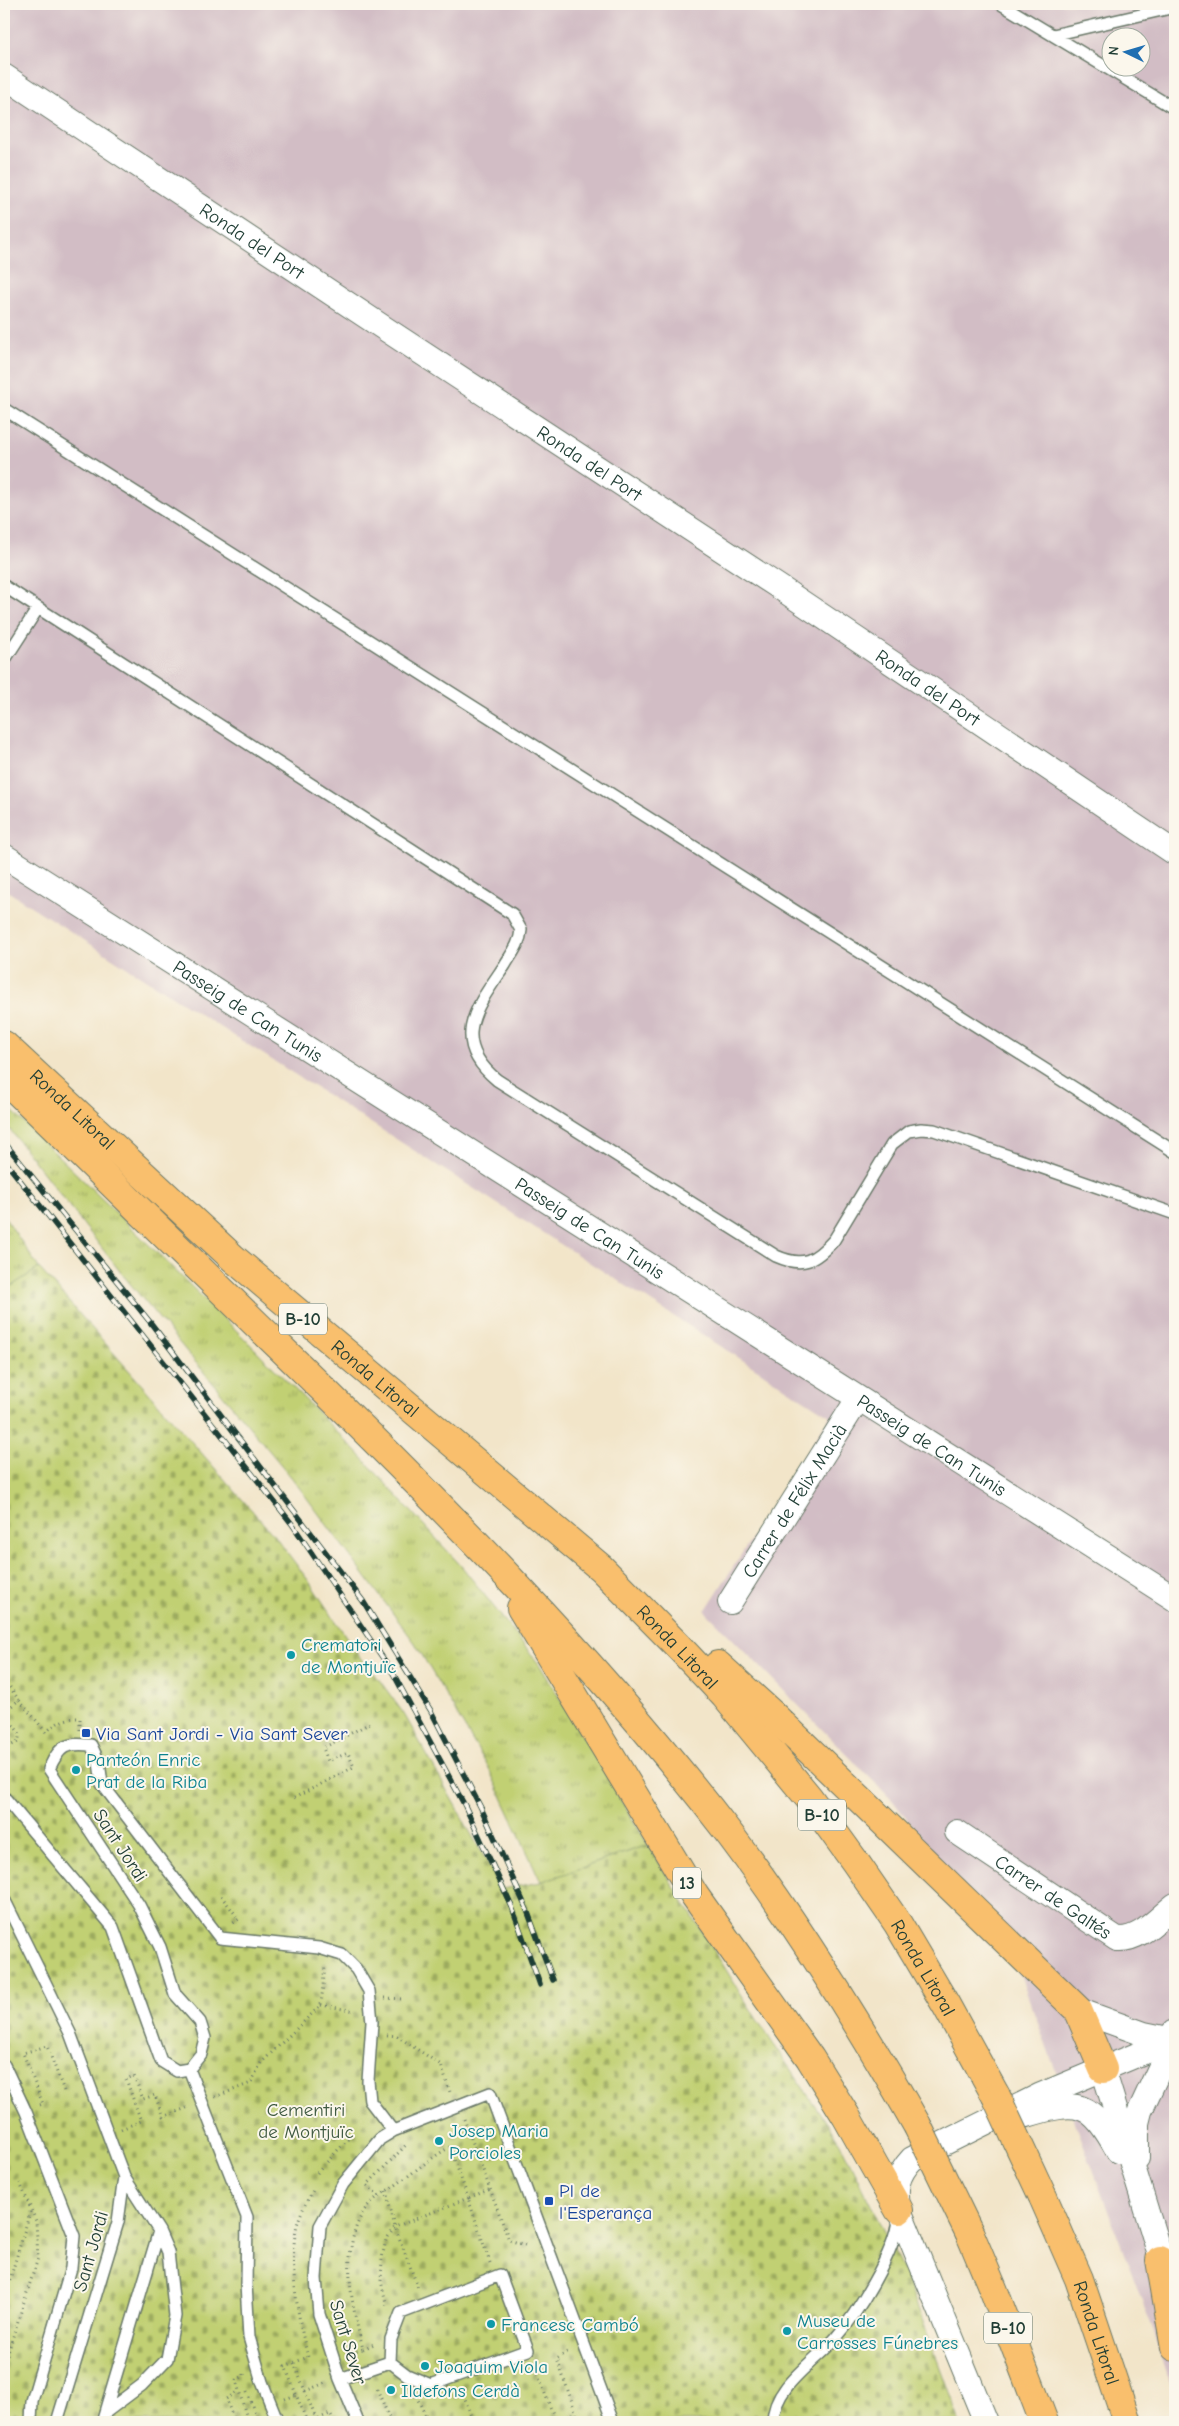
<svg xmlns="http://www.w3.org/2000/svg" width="1179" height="2426" viewBox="0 0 1179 2426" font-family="'Comic Neue',sans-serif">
<defs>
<pattern id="grass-tufts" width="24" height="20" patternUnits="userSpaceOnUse" patternTransform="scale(1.25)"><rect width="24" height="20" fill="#c1d073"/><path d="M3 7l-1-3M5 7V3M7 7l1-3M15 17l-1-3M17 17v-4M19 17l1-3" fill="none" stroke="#9caa5f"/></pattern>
<pattern id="cemetery-stones" width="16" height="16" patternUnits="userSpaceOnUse" patternTransform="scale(1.25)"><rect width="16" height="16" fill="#c1d073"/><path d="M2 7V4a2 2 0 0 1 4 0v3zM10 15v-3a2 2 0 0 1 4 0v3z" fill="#9caa5f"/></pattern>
</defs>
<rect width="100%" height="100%" fill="#fbf7ec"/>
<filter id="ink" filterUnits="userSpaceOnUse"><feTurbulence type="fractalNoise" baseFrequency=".02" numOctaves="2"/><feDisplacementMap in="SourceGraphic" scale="10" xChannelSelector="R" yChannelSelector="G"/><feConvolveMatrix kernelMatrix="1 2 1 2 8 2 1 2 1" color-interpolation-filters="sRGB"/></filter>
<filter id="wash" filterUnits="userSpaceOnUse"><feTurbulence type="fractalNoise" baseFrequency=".0096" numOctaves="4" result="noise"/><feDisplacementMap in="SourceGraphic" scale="20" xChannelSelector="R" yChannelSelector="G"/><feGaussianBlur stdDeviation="1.12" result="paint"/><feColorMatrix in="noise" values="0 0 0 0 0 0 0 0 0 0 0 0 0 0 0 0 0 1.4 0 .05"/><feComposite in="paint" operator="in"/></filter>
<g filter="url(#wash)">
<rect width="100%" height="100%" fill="#f2e5c9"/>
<path fill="#d2bdc5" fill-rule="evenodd" d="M4 4H1175V2399L1153 2330 1015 1962 893 1801 705 1611 830 1416 4 889ZM1112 38H1142V68H1112Z"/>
<path fill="url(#grass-tufts)" stroke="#708654" d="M4 1103 239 1333 357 1452 463 1568 539 1664 648 1845 541 1882 488 1767 415 1643 292 1478 122 1274 4 1122Z
M4 1216 39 1268 4 1291Z"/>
<path fill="url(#cemetery-stones)" stroke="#708654" d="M39 1268 277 1539 308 1580 369 1671 372 1670 404 1714 502 1889 541 1882 648 1845 758 2021 840 2143 906 2276 960 2422H4V1291Z"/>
</g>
<g filter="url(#ink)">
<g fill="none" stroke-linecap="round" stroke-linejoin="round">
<g stroke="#697868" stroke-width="14">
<path id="service" d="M1001 4 1175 109
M1053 35 1175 7
M4 409 1175 1152
M4 586 512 914 521 930C520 944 512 953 505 965 478 1005 448 1040 497 1080L776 1256C803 1268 815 1261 834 1240L892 1144 909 1131 921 1129 934 1130 1175 1214
M4 661 38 608
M4 1797 113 1927 161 2061 177 2071 189 2069 201 2054 205 2038 200 2022 175 1994 160 1947 139 1905 49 1769C60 1745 65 1743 91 1745L99 1762 102 1784 220 1938 319 1948 342 1955 356 1969 369 1991 372 2022 368 2081 370 2101 393 2131
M4 1899 70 2033 124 2177 118 2222 57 2422
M4 2065 26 2112 74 2236 71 2268 32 2401 31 2422
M189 2069 247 2217 246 2284 249 2337 262 2382 278 2422
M340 2379 390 2362 407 2375 431 2385 528 2350 500 2275 401 2313 391 2339 390 2362
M106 2412 142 2385 167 2359 175 2316 168 2252 159 2231 124 2177
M102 2422 159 2231
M358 2422 340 2379 319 2314 316 2278 320 2226 343 2184 380 2139 393 2131 490 2093 613 2422
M773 2422C773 2387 813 2363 835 2339 856 2315 896 2251 898 2219"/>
</g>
<g stroke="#697868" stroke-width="26">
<g id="minor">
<path id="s1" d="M4 76 384 328 782 589 1175 853"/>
<path id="s2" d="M4 856 1175 1599"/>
<path id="s3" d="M730 1602 858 1399"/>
<path id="s4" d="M957 1832 1117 1939C1140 1941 1158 1918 1175 1905"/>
<path d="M1078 2010 1144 2034 1173 2040"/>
<path d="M1103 2069 1167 2278"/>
<path d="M1027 2115C1080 2099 1091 2102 1118 2151"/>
<path d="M1137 2158V2123L1140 2111 1173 2040 1174 2032"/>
<path d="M986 2422 899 2210C894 2189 897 2175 912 2159L1041 2095 1175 2039"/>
</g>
</g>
<g stroke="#697868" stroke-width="30">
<g id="trunk">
<path id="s5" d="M4 1045 233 1258 601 1568 678 1646 725 1696 809 1798 856 1863 898 1924 946 2005 996 2096"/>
<path d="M4 1078C97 1169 191 1261 285 1352 442 1505 597 1661 731 1836 800 1928 860 2025 917 2125"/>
<path d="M521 1608 695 1896 810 2058 846 2116 899 2210"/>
<path d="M718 1665 773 1715 1078 2010 1103 2069"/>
<path id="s6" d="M1043 2197 1079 2279 1127 2422"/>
<path d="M970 2234 994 2291 1044 2422"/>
<path d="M1160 2260 1175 2347"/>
</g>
</g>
<path stroke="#697868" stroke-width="3" stroke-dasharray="1 4" stroke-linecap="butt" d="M4 1679 19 1700
M4 1712 19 1700 46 1732C58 1722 64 1718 80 1718V1731
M4 1713 20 1734 18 1742 12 1745 4 1735
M294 1798 354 1767 348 1753 328 1761 323 1748 372 1722
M221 1896 239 1919 232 1924
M385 1998 403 1999
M321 2005 355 2011
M387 2035 397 2036 441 2065 450 2092
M215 2097 251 2083 261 2063 321 2005 325 1966
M40 2105 43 2104 23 2053 47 2046 64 2091
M464 2119 509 2240 525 2245
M121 2129 141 2121 126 2079 134 2076 143 2099 155 2095 163 2117 189 2107
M317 2173 348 2139
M386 2191 395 2227 419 2290
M379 2196 367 2185 408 2143
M490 2263 468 2198 491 2189
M4 2299 31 2209
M363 2349 376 2343
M567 2352 557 2359 579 2422
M347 2354 363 2349C352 2306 339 2251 364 2211 372 2198 388 2191 400 2182 417 2170 432 2157 450 2147L468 2198 395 2227 386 2240 382 2258 381 2281 387 2307
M294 2363 316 2419
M4 2365 38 2258 36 2221 20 2183
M534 2365 556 2422
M244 2374V2376L236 2380 248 2422
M377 2389 391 2422
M462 2390 473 2422
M305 2391 325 2383
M247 2392 258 2422
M416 2396 429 2422
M285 2399 296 2395
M227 2422 234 2420 226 2399 239 2391
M307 2422 285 2366 308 2357C298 2320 288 2262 297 2225 301 2212 307 2200 314 2189
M309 2422 330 2414 334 2422
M553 2422 575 2413"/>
<use href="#service" stroke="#fff" stroke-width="11"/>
<use href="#minor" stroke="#fff" stroke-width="24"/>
<use href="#trunk" stroke="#f9bf6d" stroke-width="28"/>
<g stroke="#1f3d34" stroke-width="5.5">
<path id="rail" d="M4 1142 150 1322 363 1601 431 1711 481 1808 527 1910 553 1980
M4 1160 292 1524 393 1673 465 1806 512 1907 540 1985"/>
</g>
<use href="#rail" stroke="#fbf7ec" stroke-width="4" stroke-dasharray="11" stroke-linecap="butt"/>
<g stroke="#697868" stroke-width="30" stroke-linecap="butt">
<path id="trunk-bridge" d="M996 2096 1043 2197
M917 2125 970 2234"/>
</g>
<use href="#trunk-bridge" stroke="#f9bf6d" stroke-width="28"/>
</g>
</g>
<g fill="#0f9aa8" stroke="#fbf7ec" stroke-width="2">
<circle cx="291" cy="1655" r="5"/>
<circle cx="76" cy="1770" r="5"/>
<circle cx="439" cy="2141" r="5"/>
<circle cx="491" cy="2324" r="5"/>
<circle cx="787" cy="2331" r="5"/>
<circle cx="425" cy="2366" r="5"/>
<circle cx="391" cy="2390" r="5"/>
</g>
<g fill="#1a4fb4" stroke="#fbf7ec" stroke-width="2">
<rect x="81" y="1728" width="10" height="10" rx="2.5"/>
<rect x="544" y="2196" width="10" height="10" rx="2.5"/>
</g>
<g text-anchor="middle" stroke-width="4" stroke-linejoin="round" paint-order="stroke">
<g fill="#fbf7ec" stroke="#61756b" stroke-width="1">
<rect x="279" y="1303.5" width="48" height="31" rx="4"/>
<rect x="798" y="1799.5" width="48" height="31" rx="4"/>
<rect x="673" y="1867.5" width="28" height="31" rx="4"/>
<rect x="984" y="2312.5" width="48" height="31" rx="4"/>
</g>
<g font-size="18" font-weight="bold" fill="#1f3d34">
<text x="303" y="1325">B-10</text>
<text x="822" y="1821">B-10</text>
<text x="687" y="1889">13</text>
<text x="1008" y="2334">B-10</text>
</g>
<g font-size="19" fill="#1f3d34" stroke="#fbf7ec">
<text dy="7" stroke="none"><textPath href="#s1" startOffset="298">Ronda del Port</textPath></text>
<text dy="7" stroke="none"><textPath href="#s1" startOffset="702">Ronda del Port</textPath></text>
<text dy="7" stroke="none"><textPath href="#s1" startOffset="1108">Ronda del Port</textPath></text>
<text dy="7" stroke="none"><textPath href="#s2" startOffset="289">Passeig de Can Tunis</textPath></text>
<text dy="7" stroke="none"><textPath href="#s5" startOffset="94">Ronda Litoral</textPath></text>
<text dy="7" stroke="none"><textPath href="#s2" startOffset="694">Passeig de Can Tunis</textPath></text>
<text dy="7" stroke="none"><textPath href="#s5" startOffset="499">Ronda Litoral</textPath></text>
<text dy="7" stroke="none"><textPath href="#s2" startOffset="1099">Passeig de Can Tunis</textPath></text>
<text dy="7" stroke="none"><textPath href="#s3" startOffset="120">Carrer de Félix Macià</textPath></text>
<text dy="7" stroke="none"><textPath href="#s5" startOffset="904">Ronda Litoral</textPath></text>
<text transform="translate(121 1845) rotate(57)" y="7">Sant Jordi</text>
<text dy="7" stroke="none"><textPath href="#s4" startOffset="116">Carrer de Galtés</textPath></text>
<text dy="7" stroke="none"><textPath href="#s5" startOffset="1309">Ronda Litoral</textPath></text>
<text transform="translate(90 2251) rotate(-74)" y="7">Sant Jordi</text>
<text dy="7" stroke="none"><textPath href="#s6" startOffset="146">Ronda Litoral</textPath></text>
<text transform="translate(349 2342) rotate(73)" y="7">Sant Sever</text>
</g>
<g font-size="19" fill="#0d838f" stroke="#fbf7ec" text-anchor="start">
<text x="301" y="1651">Crematori<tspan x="301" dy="22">de Montjuïc</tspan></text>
<text x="86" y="1766">Panteón Enric<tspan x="86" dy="22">Prat de la Riba</tspan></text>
<text x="449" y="2137">Josep Maria<tspan x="449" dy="22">Porcioles</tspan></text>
<text x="797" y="2327">Museu de<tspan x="797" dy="22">Carrosses Fúnebres</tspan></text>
<text x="501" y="2331">Francesc Cambó</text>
<text x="435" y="2373">Joaquim Viola</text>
<text x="401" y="2397">Ildefons Cerdà</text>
</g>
<g font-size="19" fill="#164399" stroke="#fbf7ec" text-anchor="start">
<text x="96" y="1740">Via Sant Jordi - Via Sant Sever</text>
<text x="559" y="2197">Pl de<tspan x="559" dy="22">l'Esperança</tspan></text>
</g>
<g font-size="19" fill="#3f5a41" stroke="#fbf7ec">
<text x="306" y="2116">Cementiri<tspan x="306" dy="22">de Montjuïc</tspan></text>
</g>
</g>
<rect width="1179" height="2426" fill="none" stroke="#fbf7ec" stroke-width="20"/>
<g transform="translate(1126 52) rotate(275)"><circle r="24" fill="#fbf7ec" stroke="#a3ada2"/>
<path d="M0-4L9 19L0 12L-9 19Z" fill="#1f6fb2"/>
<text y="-8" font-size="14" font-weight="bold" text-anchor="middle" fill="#1f3d34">N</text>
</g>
</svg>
